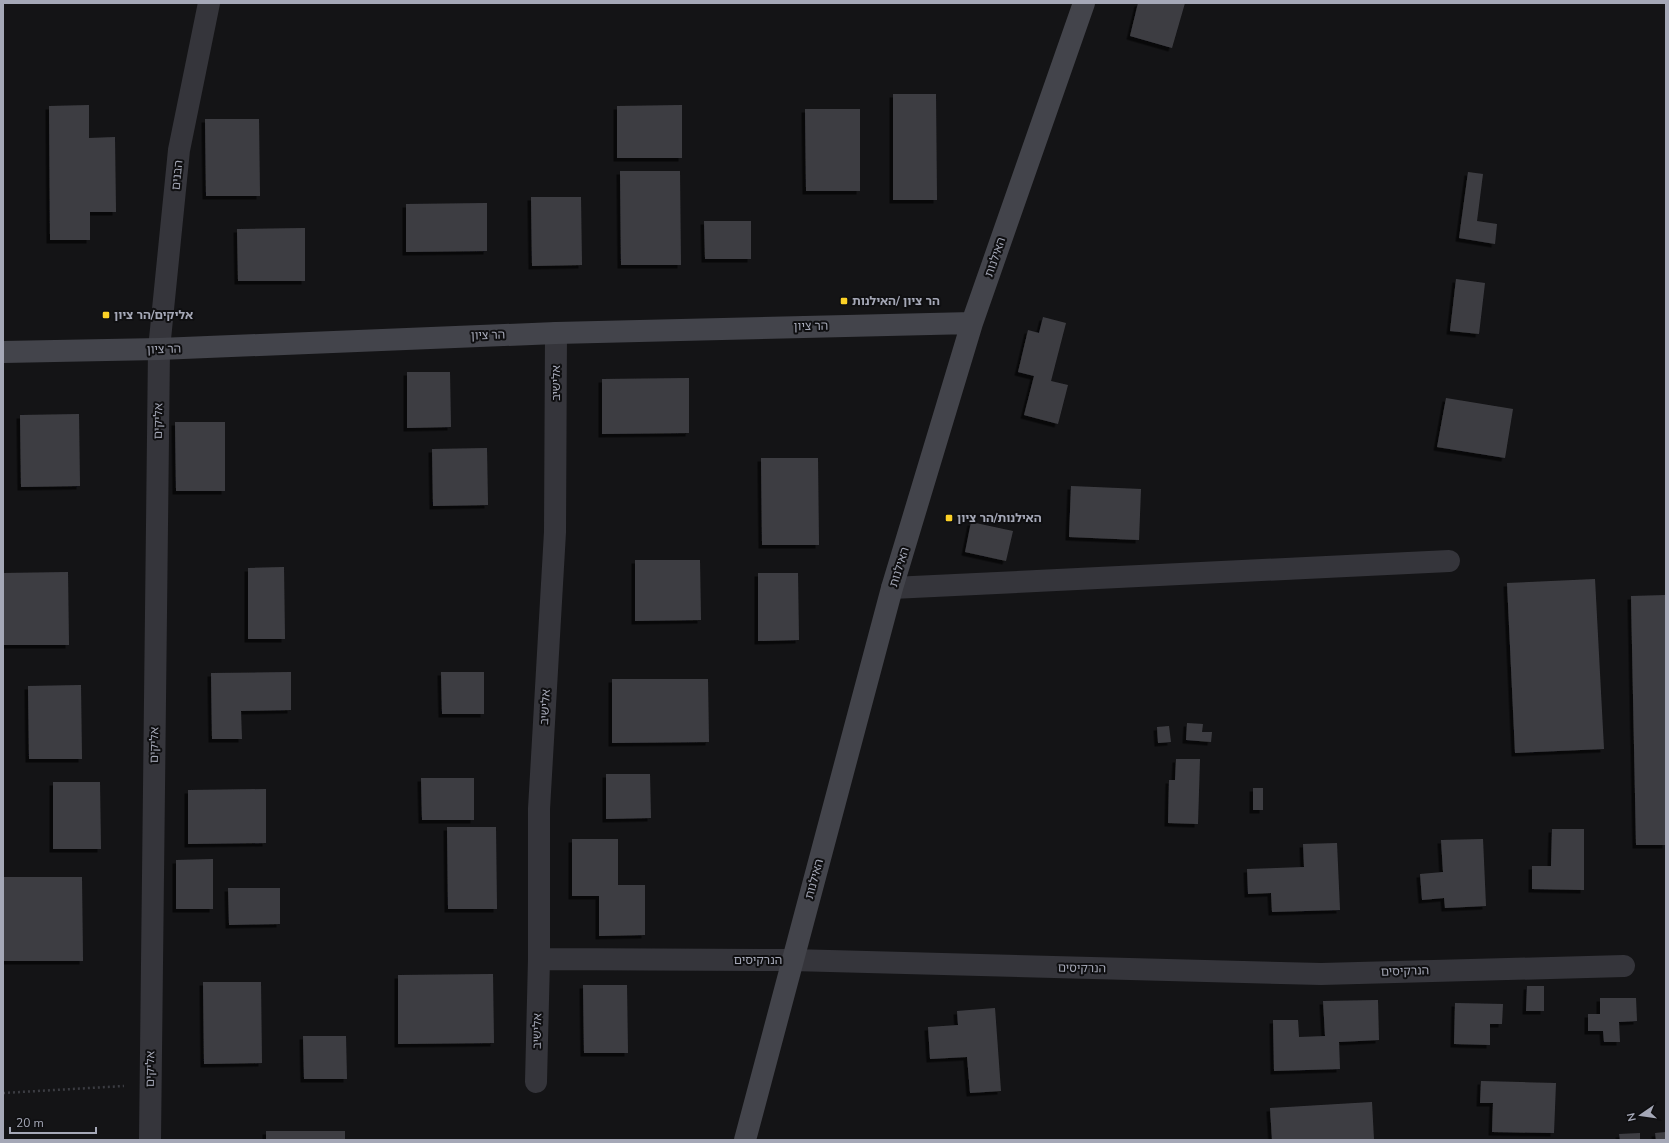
<svg xmlns="http://www.w3.org/2000/svg" width="1669" height="1143" viewBox="0 0 1669 1143" font-family="'Nunito Sans','Noto Sans Hebrew',sans-serif">
<defs>
<filter id="shadow"><feDropShadow dx="-3.5" dy="3.5" stdDeviation="0" flood-color="#0009"/></filter>
</defs>
<rect width="100%" height="100%" fill="#141416"/>
<path fill="#3e3e43" filter="url(#shadow)" d="M1138 3H1185L1172 48 1130 36Z
M893 94H936L937 200H893Z
M89 105V138L115 137 116 212H90V240H50L49 106Z
M682 105V158H617V106Z
M805 109H860V191H806Z
M205 119H259L260 196H206Z
M620 171H680L681 265H621Z
M1468 172 1483 174 1477 221 1497 224 1495 244 1459 238Z
M531 197H581L582 265 532 266Z
M487 203V251L406 252V204Z
M704 221H751V259H705Z
M305 228V281H238L237 229Z
M1456 279 1485 283 1479 334 1450 331Z
M1043 317 1066 323 1051 381 1068 385 1058 424 1024 415 1034 376 1018 372 1028 330 1039 333Z
M407 372H450L451 427 407 428Z
M689 378V433L602 434V379Z
M1446 398 1513 409 1505 458 1437 447Z
M79 414 80 486 21 487 20 415Z
M175 422H225V491H176Z
M487 448 488 505 433 506 432 449Z
M761 458H818L819 545H762Z
M1071 486 1141 489 1139 540 1069 537Z
M971 522 1013 531 1006 561 965 552Z
M635 560H700L701 620 635 621Z
M284 567 285 639H248V568Z
M68 572 69 645H3V573Z
M758 573H798L799 640 758 641Z
M1595 579 1604 749 1515 753 1507 583Z
M1666 595V845H1636L1631 596Z
M291 672V710L241 711 242 739H212L211 673Z
M441 672H484V714H442Z
M612 679H708L709 742 612 743Z
M81 685 82 759H29L28 686Z
M1187 723 1203 724 1202 732H1212L1211 742 1186 740Z
M1169 726 1171 742 1158 743 1157 727Z
M1176 759H1200L1198 824 1168 823 1169 780H1175Z
M606 774H650L651 818 606 819Z
M421 778H474V820H422Z
M53 782H100L101 849H53Z
M1253 788H1263V810H1253Z
M266 789V843L188 844V790Z
M447 827H496L497 909H448Z
M1552 829H1584V890L1532 889V866H1551Z
M572 839H618V885H645V935L599 936V896H572Z
M1483 839 1486 906 1445 908 1444 898 1422 900 1420 874 1443 872 1441 840Z
M1337 843 1340 910 1272 912 1271 893 1248 894 1247 869 1304 867 1303 844Z
M213 859V909H176V860Z
M3 877H82L83 961H3Z
M228 888H280V924L229 925Z
M493 974 494 1043 398 1044V975Z
M203 982H261L262 1063 204 1064Z
M583 985H627L628 1053H584Z
M1527 986H1544V1011H1526Z
M1600 998H1636L1637 1021 1619 1022 1620 1042H1604L1603 1031H1588V1014H1600Z
M1378 1000 1379 1040 1339 1042 1340 1069 1274 1071 1273 1020H1298L1299 1037 1325 1036 1323 1001Z
M1455 1003 1503 1004 1502 1024H1490V1045L1454 1044Z
M995 1008 1001 1091 970 1093 967 1057 930 1059 928 1027 958 1025 957 1011Z
M303 1036H346L347 1079H304Z
M1481 1081 1556 1083 1554 1133 1492 1132 1493 1103H1480Z
M1372 1102 1374 1140H1272L1270 1108Z
M266 1131H345V1140H266Z
M1666 1132V1140H1656L1655 1133Z
M1640 1133V1140H1620L1619 1134Z"/>
<g fill="none" stroke-linecap="round" stroke-linejoin="round">
<path stroke="#3b3c42" stroke-width="2.5" stroke-dasharray="2 3" stroke-linecap="butt" d="M3 1093 124 1086"/>
<path stroke="#35353b" stroke-width="22" d="M892 588 1449 561
M539 959 792 960 1321 974 1624 966
M536 1082 539 959V809L555 532 556 333
M150 1140 159 349 179 150 209 3"/>
<path stroke="#43444b" stroke-width="22" d="M3 352 159 349 556 333 972 323
M745 1140 892 588 972 323 1084 3"/>
</g>
<g fill="#fcd126" stroke="#0f0f11" stroke-width="1.5">
<rect x="840" y="297" width="8" height="8" rx="2"/>
<rect x="102" y="311" width="8" height="8" rx="2"/>
<rect x="945" y="514" width="8" height="8" rx="2"/>
</g>
<g text-anchor="middle" stroke-width="4" stroke-linejoin="round" paint-order="stroke">
<g font-size="12" fill="#a5a8b7" stroke="#0f0f11">
<text transform="translate(177 175) rotate(-84)" y="4">הבנים</text>
<text transform="translate(995 257) rotate(-71)" y="4">האילנות</text>
<text transform="translate(811 326) rotate(-1)" y="4">הר ציון</text>
<text transform="translate(488 335) rotate(-2)" y="4">הר ציון</text>
<text transform="translate(164 349) rotate(-2)" y="4">הר ציון</text>
<text transform="translate(556 383) rotate(-90)" y="4">אלישיב</text>
<text transform="translate(158 421) rotate(-89)" y="4">אליקים</text>
<text transform="translate(899 567) rotate(-73)" y="4">האילנות</text>
<text transform="translate(545 707) rotate(-87)" y="4">אלישיב</text>
<text transform="translate(154 745) rotate(-89)" y="4">אליקים</text>
<text transform="translate(814 879) rotate(-75)" y="4">האילנות</text>
<text x="758" y="964">הנרקיסים</text>
<text transform="translate(1082 968) rotate(1)" y="4">הנרקיסים</text>
<text transform="translate(1405 971) rotate(-2)" y="4">הנרקיסים</text>
<text transform="translate(537 1031) rotate(-89)" y="4">אלישיב</text>
<text transform="translate(150 1069) rotate(-89)" y="4">אליקים</text>
</g>
<g font-size="12" font-weight="bold" fill="#a5a8b7" stroke="#0f0f11" text-anchor="start">
<text x="852" y="305">הר ציון /האילנות</text>
<text x="114" y="319">אליקים/הר ציון</text>
<text x="957" y="522">האילנות/הר ציון</text>
</g>
</g>
<rect width="1669" height="1143" fill="none" stroke="#a5a8b7" stroke-width="8"/>
<g transform="translate(1641 1115) rotate(257)" stroke="#0f0f11" stroke-width="3" paint-order="stroke">
<path d="M0-3L7 15L0 10L-7 15Z" fill="#a5a8b7"/>
<text y="-6" font-size="11" font-weight="bold" text-anchor="middle" fill="#a5a8b7">N</text>
</g>
<path d="M10 1127v6h86v-6" fill="none" stroke="#a5a8b7" stroke-width="2"/>
<text x="16" y="1127" font-size="12" fill="#a5a8b7" stroke="#0f0f11" stroke-width="3" paint-order="stroke">20 m</text>
</svg>
